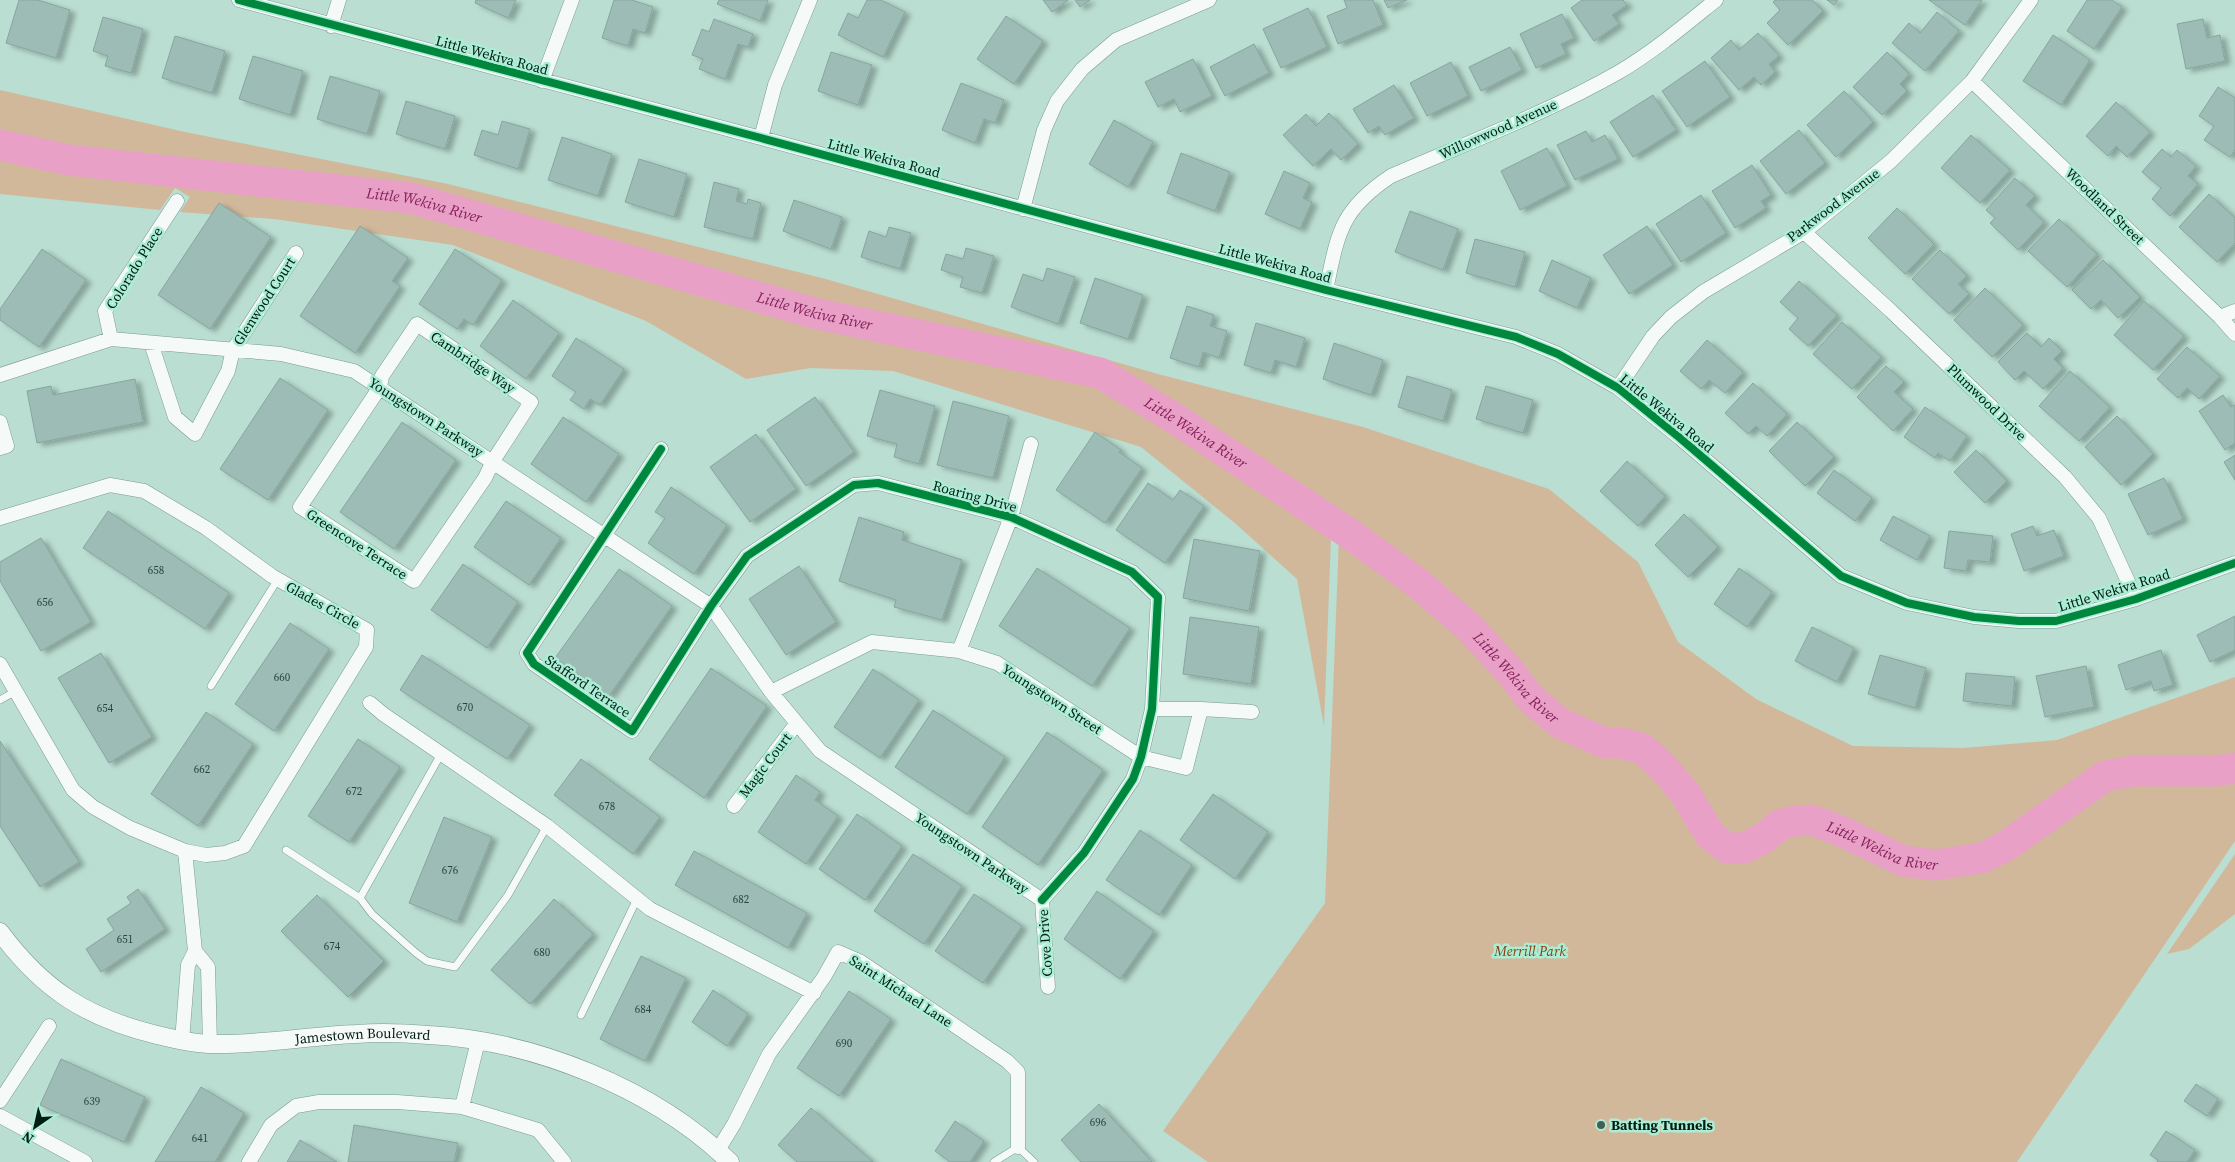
<svg xmlns="http://www.w3.org/2000/svg" width="2235" height="1162" viewBox="0 0 2235 1162" font-family="'Source Serif 4',serif">
<defs>
<filter id="shadow"><feDropShadow dx="5.5" dy="3" stdDeviation="2.5" flood-color="#0004"/></filter>
</defs>
<rect width="100%" height="100%" fill="#baded1"/>
<path fill="#d1b89b" d="M0 90 185 132 448 184 822 278 1158 374 1363 427 1549 489 1638 562 1678 642 1756 699 1853 746 1963 748 2057 740 2235 677V766L2109 774 1981 857 1930 868 1815 821H1782L1750 843 1731 844 1713 829 1689 787 1648 745 1610 737 1564 717 1535 694 1468 624 1399 566 1344 529 1339 528 1333 532 1331 537 1324 726 1297 579 1236 524 1141 447 893 371 811 368 746 379 646 321 453 245 274 219 180 212 190 197 175 188 160 210 0 194Z
M1339 536 1394 573 1462 631 1530 700 1559 724 1607 745 1642 751 1683 793 1706 835 1728 852H1752L1784 829H1814L1928 876 1983 865 2110 782 2235 774V841L2017 1162H1208L1163 1131 1325 903Z
M2235 854V914L2189 949 2167 954Z"/>
<g fill="none" stroke-linecap="round" stroke-linejoin="round">
<path stroke="#e8a0c6" stroke-width="31" id="s1" d="M0 145 69 160 410 198 818 314 1100 373 1174 418 1350 534 1419 584 1470 628 1512 674 1530 698 1560 723 1605 743H1622L1643 749 1662 766 1685 793 1710 835 1727 848H1744L1764 838 1779 825 1795 821 1811 820 1839 830 1903 861 1935 865 1982 858 2006 846 2105 776 2133 771H2216L2235 768"/>
</g>
<path fill="#9ebcb6" stroke="#86a59e" filter="url(#shadow)" d="M19 0H38L70 10 56 58 6 43Z
M476 0H516L508 18 475 3Z
M614 0H632L653 7 645 33 633 29 628 46 602 38Z
M719 0H768L760 21 717 4Z
M867 0H881L905 12 883 57 838 35 848 13 858 18Z
M1043 0H1068L1052 12Z
M1075 0H1090L1080 7Z
M1344 0H1373L1383 25 1338 44 1327 16 1347 8Z
M1384 0H1407L1388 8Z
M1582 0H1623L1627 5 1612 15 1619 24 1594 41 1571 8Z
M1775 0H1812L1823 11 1788 45 1767 23 1780 10 1773 2Z
M1827 0H1838L1834 5Z
M1929 0H1982L1965 25Z
M2087 0H2112L2122 7 2094 49 2067 31Z
M1308 8 1327 47 1281 68 1263 29Z
M1937 12 1959 31 1925 71 1892 43 1909 23 1920 33Z
M1562 14 1574 38 1561 44 1566 54 1536 68 1520 34Z
M1006 16 1043 41 1014 84 977 59Z
M103 17 143 29 131 73 105 66 108 56 93 51Z
M714 19 753 34 748 47 738 44 725 79 699 69 703 59 692 55 702 29 709 32Z
M2203 19 2207 38 2220 35 2225 61 2186 69 2177 24Z
M1758 33 1779 56 1769 64 1775 72 1761 85 1754 77 1739 90 1711 58 1731 40 1739 50Z
M2053 35 2090 60 2061 105 2023 81Z
M175 36 225 51 212 93 162 78Z
M1254 44 1269 73 1225 96 1210 67Z
M1510 47 1522 70 1481 91 1469 67Z
M831 52 872 65 858 105 818 91Z
M1887 52 1909 74 1900 84 1907 91 1882 115 1853 87Z
M253 56 303 71 290 115 239 99Z
M1193 59 1212 96 1180 112 1174 99 1158 107 1145 82Z
M1705 61 1730 97 1687 127 1662 91Z
M1451 62 1468 96 1427 116 1410 83Z
M330 76 380 91 367 134 317 119Z
M961 83 1004 100 995 123 984 119 975 143 942 130Z
M1394 85 1414 118 1385 135 1379 126 1368 133 1353 109Z
M2218 87 2235 98V150L2230 157 2204 140 2214 126 2199 116Z
M1844 91 1873 122 1836 157 1807 125Z
M1653 95 1676 130 1633 157 1610 122Z
M406 101 455 116 445 149 396 134Z
M2116 102 2150 132 2127 157 2116 146 2108 156 2086 136Z
M1329 113 1358 144 1341 160 1331 149 1313 166 1283 135 1306 114 1316 126Z
M1114 120 1153 142 1128 187 1089 164Z
M502 121 530 129 518 169 474 155 482 130 498 135Z
M1799 130 1825 163 1786 194 1760 161Z
M1586 131 1592 142 1605 135 1618 159 1575 180 1557 145Z
M1971 135 2010 170 1980 203 1941 168Z
M562 137 612 154 598 196 548 180Z
M1547 148 1567 186 1520 210 1501 171Z
M2162 149 2171 157 2177 150 2196 166 2188 176 2198 184 2170 216 2152 199 2161 188 2142 172Z
M1181 153 1230 172 1215 211 1167 193Z
M639 159 687 174 674 217 625 202Z
M1752 165 1771 195 1761 201 1766 208 1735 228 1712 191Z
M1284 171 1310 183 1303 198 1312 202 1300 229 1265 214Z
M2015 178 2035 196 2026 205 2044 222 2018 250 1990 223 1995 218 1986 210Z
M714 182 739 189 736 201 747 204 748 199 761 203 753 239 704 227Z
M2209 194 2235 218V243L2217 262 2179 227Z
M1701 195 1726 233 1681 262 1656 224Z
M794 200 842 217 831 249 783 231Z
M219 203 271 237 210 329 158 295Z
M1897 208 1934 244 1905 274 1868 238Z
M1410 211 1458 229 1443 270 1395 252Z
M2059 219 2097 254 2067 287 2028 251Z
M360 226 408 258 392 281 400 286 355 353 300 316Z
M1647 226 1673 265 1629 294 1603 255Z
M889 227 911 233 900 269 861 257 869 231 886 237Z
M1475 239 1525 252 1515 287 1466 273Z
M966 248 994 256 982 293 960 287 963 277 941 270 946 254 963 259Z
M42 249 86 280 39 347 0 320V309Z
M455 249 502 280 473 325 464 319 457 329 419 304Z
M1940 250 1967 276 1958 284 1969 294 1949 314 1912 279Z
M1552 260 1591 278 1577 308 1539 291Z
M2103 260 2140 297 2118 318 2101 300 2091 309 2072 290Z
M1047 268 1075 277 1058 324 1011 307 1023 274 1043 281Z
M1095 278 1143 295 1128 339 1080 323Z
M1799 281 1837 315 1808 346 1789 329 1798 318 1780 302Z
M1985 288 2023 325 1992 357 1954 320Z
M513 300 559 333 526 379 480 346Z
M2144 301 2184 336 2153 370 2114 335Z
M1187 306 1214 315 1210 326 1227 331 1219 358 1203 352 1199 367 1170 358Z
M1842 322 1881 357 1852 389 1813 354Z
M1256 323 1305 338 1296 367 1275 360 1271 373 1244 365Z
M2027 333 2041 347 2049 338 2062 351 2054 359 2063 368 2043 389 2024 371 2015 380 1998 362Z
M576 338 624 369 600 405 590 399 584 409 570 400 576 392 552 376Z
M1707 340 1743 372 1725 393 1709 380 1701 389 1680 371Z
M1334 343 1383 360 1371 395 1323 379Z
M2187 347 2220 376 2199 399 2187 388 2178 398 2157 379Z
M1886 366 1904 382 1894 392 1913 409 1893 431 1857 397Z
M2070 371 2110 407 2079 441 2039 406Z
M1407 376 1452 390 1443 421 1398 407Z
M280 378 328 410 268 500 220 469Z
M135 379 143 422 37 443 27 391 51 386 53 395Z
M1753 383 1787 414 1767 436 1756 426 1748 434 1725 413Z
M1486 386 1533 400 1523 433 1476 419Z
M880 390 935 406 919 464 894 457 897 444 867 436Z
M2223 395 2231 407 2235 405V443L2225 450 2199 411Z
M815 397 854 452 806 486 767 430Z
M953 401 1009 416 993 478 937 465Z
M1925 407 1967 436 1950 461 1938 453 1935 458 1904 437Z
M2117 416 2153 454 2121 485 2085 447Z
M563 417 619 454 586 502 531 464Z
M402 422 456 460 394 549 340 512Z
M1797 422 1834 457 1805 486 1769 451Z
M1095 432 1121 450 1119 452 1142 468 1105 523 1056 490Z
M756 434 796 489 750 522 710 467Z
M1976 450 2007 481 1985 503 1954 472Z
M2235 455V480L2224 462Z
M1627 461 1665 496 1638 526 1600 491Z
M1834 470 1872 498 1855 521 1817 493Z
M2164 478 2183 519 2148 535 2128 494Z
M1148 483 1173 500 1180 490 1204 506 1165 563 1116 530Z
M671 487 727 525 694 574 648 543 665 518 655 512Z
M506 501 561 538 529 585 474 547Z
M108 511 229 593 205 629 83 548Z
M1684 514 1718 547 1688 577 1655 545Z
M1893 516 1930 536 1917 560 1880 540Z
M859 517 904 532 902 540 962 560 942 620 894 607 896 600 839 581Z
M2033 526 2037 536 2054 530 2064 556 2024 571 2011 534Z
M1949 531 1993 536 1990 562 1968 560 1966 571 1944 568Z
M41 538 91 622 41 651 0 581V562Z
M1194 539 1260 551 1249 611 1183 598Z
M463 564 518 602 487 648 431 610Z
M799 566 836 622 786 655 749 599Z
M1037 568 1130 628 1092 686 999 626Z
M1739 568 1772 592 1747 627 1714 604Z
M619 569 672 606 609 696 555 658Z
M2235 616V650L2210 662 2197 635Z
M1190 617 1259 627 1251 684 1183 674Z
M290 623 329 649 274 731 235 704Z
M1812 627 1854 648 1837 682 1795 661Z
M2161 650 2173 685 2154 691 2151 681 2126 690 2118 665Z
M101 653 152 737 109 763 58 678Z
M422 655 530 725 507 759 400 690Z
M1880 655 1926 668 1915 708 1868 694Z
M2086 666 2094 707 2045 717 2036 676Z
M711 668 767 706 704 798 649 759Z
M873 669 919 700 880 758 834 727Z
M1966 673 2015 677 2012 706 1963 701Z
M933 710 1005 757 967 814 895 767Z
M206 712 253 744 198 826 151 794Z
M1047 732 1103 770 1038 865 982 827Z
M358 739 400 767 349 842 308 816Z
M0 741 79 862 40 887 0 826Z
M581 759 660 817 633 854 554 795Z
M796 775 820 792 815 800 838 816 806 864 758 832Z
M1213 794 1268 832 1235 879 1180 840Z
M857 814 902 846 865 900 819 869Z
M444 817 492 837 457 922 409 903Z
M1140 830 1192 865 1159 915 1106 880Z
M694 851 807 913 788 948 675 885Z
M913 854 962 886 924 944 874 911Z
M138 889 165 929 101 972 86 949 114 930 107 919 131 903 127 897Z
M1097 891 1154 931 1120 979 1064 939Z
M974 894 1022 926 983 983 935 951Z
M317 895 384 961 348 997 281 931Z
M554 899 593 934 530 1004 491 970Z
M641 956 686 978 645 1061 600 1039Z
M713 990 748 1014 727 1046 692 1022Z
M849 991 891 1019 839 1096 797 1068Z
M61 1059 145 1097 124 1142 40 1105Z
M2196 1084 2218 1099 2207 1116 2184 1101Z
M201 1087 244 1113 215 1162H155Z
M1099 1104 1152 1162H1081L1061 1140Z
M811 1108 873 1162H797L778 1145Z
M955 1121 984 1141 970 1162H950L935 1151Z
M354 1125 458 1143 454 1162H348Z
M2166 1131 2195 1150 2187 1162H2157L2158 1160 2150 1155Z
M300 1140 337 1162H287Z"/>
<g fill="none" stroke-linecap="round" stroke-linejoin="round">
<g stroke="#7c9990" stroke-width="8">
<path id="service" d="M211 686 278 579
M0 700 16 691
M286 850 360 898 372 914 416 953 427 961 455 967 508 895 547 826
M360 898 441 754
M581 1015 637 899
M994 1162 1018 1147 1034 1162"/>
</g>
<g stroke="#7c9990" stroke-width="15">
<path id="minor" d="M239 0 761 138 1326 290 1516 337 1558 354 1618 388 1680 438 1841 576 1907 603 1974 617 2019 621H2056L2136 599 2235 563
M331 26 339 0
M542 81 572 0
M1972 81 2220 317 2235 334
M761 138 775 85 810 0
M1023 209 1044 130 1057 101 1082 69 1116 40 1209 0
M1804 232 1891 311 2065 477 2099 518 2136 599
M1326 290C1338 233 1340 210 1391 176 1467 143 1547 113 1619 72 1653 52 1685 25 1716 0
M2220 317 2235 311
M417 324 531 402 493 461 485 478 414 581 300 507 380 387 382 376Z
M111 339 105 311 177 201
M151 343 175 417 195 434 228 371 233 350 296 253
M0 375 111 339 281 354 354 371 711 606 771 692 820 751 1042 900
M1618 388 1653 336 1671 317 1703 292 1804 232 1891 161 1972 81 2031 0
M0 422 7 446 0 448
M661 449 527 653 534 664 632 731 711 606 747 556 854 485 878 483 1011 517 1132 572 1158 597 1152 709 1141 757 1133 779 1084 853 1042 900
M0 518 110 485 144 491 206 528 272 576 367 630 366 647 244 846 225 853 206 855 185 851 130 828 93 807 73 790 0 664
M959 651 1011 517 1031 444
M771 692 872 642 959 651 997 663 1141 757 1186 768 1201 709
M370 703 383 714 547 826 650 909 814 993
M1152 709H1201L1252 712
M734 806 797 723
M185 851 195 951 208 967 210 1044
M1042 900 1048 987
M182 1041 188 965 195 951
M0 1101 49 1026
M462 1107 478 1041
M0 1116 85 1162
M718 1150 734 1124 769 1054 824 977 838 952 861 962 1007 1061 1018 1072V1147
M249 1162 271 1125 296 1106 319 1102H397L462 1107 538 1130 564 1162"/>
</g>
<g stroke="#7c9990" stroke-width="19">
<g id="tertiary">
<path id="s2" d="M0 932C43 990 87 1018 157 1035 175 1039 193 1044 212 1044 260 1045 309 1036 356 1034 380 1032 405 1033 429 1035 535 1041 653 1088 730 1162"/>
</g>
</g>
<use href="#service" stroke="#f5faf8" stroke-width="7"/>
<use href="#minor" stroke="#f5faf8" stroke-width="14"/>
<use href="#tertiary" stroke="#f5faf8" stroke-width="18"/>
<g stroke="#abedd5" stroke-width="11">
<path id="cycleway" d="M239 0 761 138 1326 290 1516 337 1558 354 1618 388 1680 438 1841 576 1907 603 1974 617 2019 621H2056L2136 599 2235 563
M661 449 527 653 534 664 632 731 711 606 747 556 854 485 878 483 1011 517 1132 572 1158 597 1152 709 1141 757 1133 779 1084 853 1042 900"/>
</g>
<use href="#cycleway" stroke="#00873e" stroke-width="8"/>
</g>
<circle fill="#426056" stroke="#abedd5" stroke-width="2" cx="1601" cy="1125" r="5"/>
<g text-anchor="middle" stroke-width="5" stroke-linejoin="round" paint-order="stroke">
<g font-size="11" fill="#29443c">
<text x="156" y="574">658</text>
<text x="45" y="606">656</text>
<text x="282" y="681">660</text>
<text x="465" y="711">670</text>
<text x="105" y="712">654</text>
<text x="202" y="773">662</text>
<text x="354" y="795">672</text>
<text x="607" y="810">678</text>
<text x="450" y="874">676</text>
<text x="741" y="903">682</text>
<text x="125" y="943">651</text>
<text x="332" y="950">674</text>
<text x="542" y="956">680</text>
<text x="643" y="1013">684</text>
<text x="844" y="1047">690</text>
<text x="92" y="1105">639</text>
<text x="1098" y="1126">696</text>
<text x="200" y="1142">641</text>
</g>
<g font-size="14" fill="#021c14" stroke="#abedd5">
<text transform="translate(492 55) rotate(15)" y="5">Little Wekiva Road</text>
<text transform="translate(1498 129) rotate(-24)" y="5">Willowwood Avenue</text>
<text transform="translate(884 158) rotate(15)" y="5">Little Wekiva Road</text>
<text transform="translate(1833 205) rotate(-37)" y="5">Parkwood Avenue</text>
<text transform="translate(2105 206) rotate(44)" y="5">Woodland Street</text>
<text transform="translate(1275 263) rotate(15)" y="5">Little Wekiva Road</text>
<text transform="translate(134 268) rotate(-58)" y="5">Colorado Place</text>
<text transform="translate(264 301) rotate(-57)" y="5">Glenwood Court</text>
<text transform="translate(473 362) rotate(34)" y="5">Cambridge Way</text>
<text transform="translate(1987 402) rotate(44)" y="5">Plumwood Drive</text>
<text transform="translate(1667 413) rotate(39)" y="5">Little Wekiva Road</text>
<text transform="translate(426 417) rotate(33)" y="5">Youngstown Parkway</text>
<text transform="translate(975 496) rotate(15)" y="5">Roaring Drive</text>
<text transform="translate(357 544) rotate(33)" y="5">Greencove Terrace</text>
<text transform="translate(2114 590) rotate(-17)" y="5">Little Wekiva Road</text>
<text transform="translate(323 605) rotate(29)" y="5">Glades Circle</text>
<text transform="translate(588 686) rotate(34)" y="5">Stafford Terrace</text>
<text transform="translate(1052 699) rotate(33)" y="5">Youngstown Street</text>
<text transform="translate(765 765) rotate(-53)" y="5">Magic Court</text>
<text transform="translate(972 853) rotate(34)" y="5">Youngstown Parkway</text>
<text transform="translate(1045 943) rotate(-94)" y="5">Cove Drive</text>
<text transform="translate(901 991) rotate(33)" y="5">Saint Michael Lane</text>
<text dy="5" stroke="none"><textPath href="#s2" startOffset="399">Jamestown Boulevard</textPath></text>
</g>
<g font-size="14" font-style="italic" fill="#87400f" stroke="#abedd5">
<text x="1530" y="956">Merrill Park</text>
</g>
<g font-size="14" font-weight="bold" fill="#021c14" stroke="#abedd5" text-anchor="start">
<text x="1611" y="1130">Batting Tunnels</text>
</g>
<g font-size="15" font-style="italic" fill="#861f5b" stroke="#abedd5">
<text dy="5" stroke="none"><textPath href="#s1" startOffset="429">Little Wekiva River</textPath></text>
<text dy="5" stroke="none"><textPath href="#s1" startOffset="834">Little Wekiva River</textPath></text>
<text dy="5" stroke="none"><textPath href="#s1" startOffset="1239">Little Wekiva River</textPath></text>
<text dy="5" stroke="none"><textPath href="#s1" startOffset="1644">Little Wekiva River</textPath></text>
<text dy="5" stroke="none"><textPath href="#s1" startOffset="2095">Little Wekiva River</textPath></text>
</g>
</g>
<g transform="translate(35 1127) rotate(214)" stroke="#abedd5" stroke-width="4" paint-order="stroke">
<path d="M0-4L9 19L0 12L-9 19Z" fill="#021c14"/>
<text y="-8" font-size="14" font-weight="bold" text-anchor="middle" fill="#021c14">N</text>
</g>
</svg>
